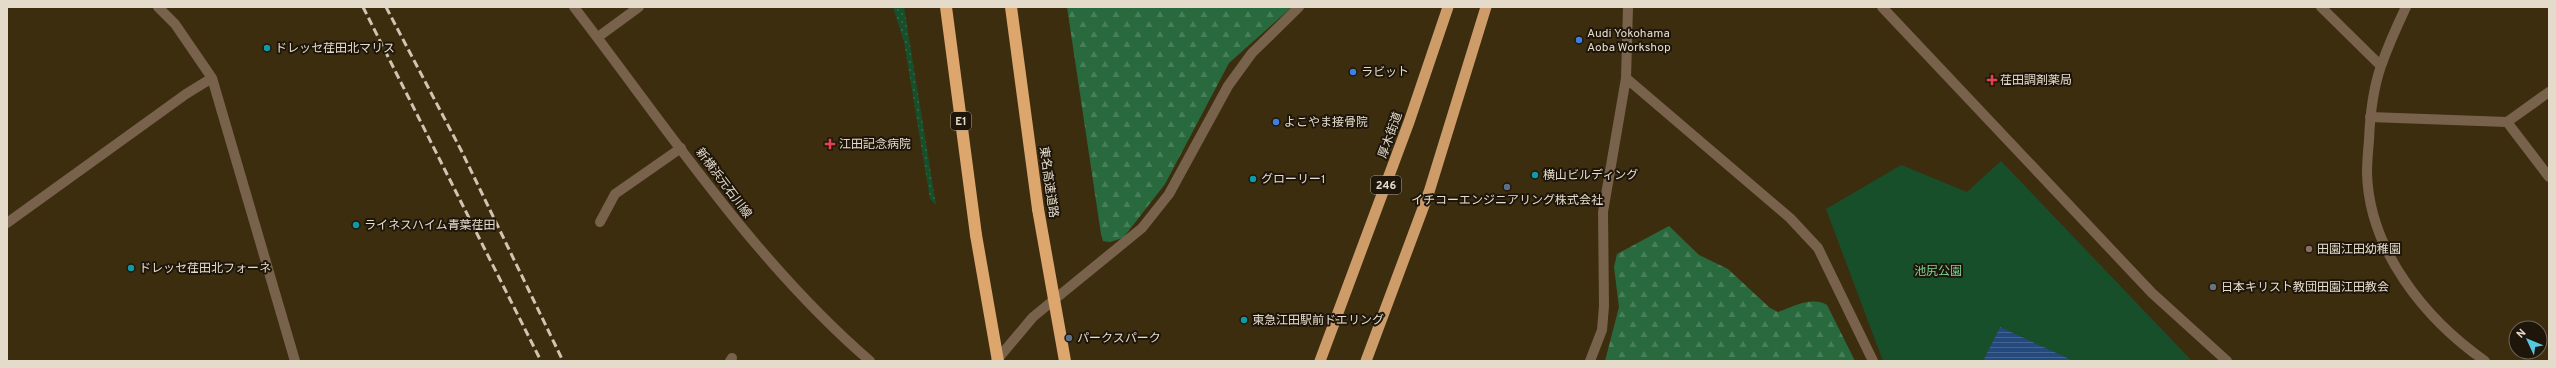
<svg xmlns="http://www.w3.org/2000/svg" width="2556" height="368" viewBox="0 0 2556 368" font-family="Overpass,'Noto Sans JP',sans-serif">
<defs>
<pattern id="grass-dots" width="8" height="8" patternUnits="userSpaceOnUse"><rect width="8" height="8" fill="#184f2b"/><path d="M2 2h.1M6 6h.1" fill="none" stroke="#396848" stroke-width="1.8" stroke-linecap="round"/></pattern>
<pattern id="forest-firs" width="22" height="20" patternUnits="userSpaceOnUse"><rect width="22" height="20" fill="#286a3e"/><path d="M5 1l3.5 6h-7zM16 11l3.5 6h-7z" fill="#477f59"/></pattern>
<pattern id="water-rules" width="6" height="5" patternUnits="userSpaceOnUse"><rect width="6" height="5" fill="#24497d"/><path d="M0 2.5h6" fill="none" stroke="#44638e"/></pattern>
</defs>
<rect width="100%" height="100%" fill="#3d2d0f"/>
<path fill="url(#grass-dots)" d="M893 7H904L936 205 930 199 904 42Z"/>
<path fill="url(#forest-firs)" d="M1067 7H1292L1229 63 1165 184 1123 238 1110 242 1103 241 1101 234Z
M1669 226 1699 255 1728 269 1770 308 1778 312C1793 307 1812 296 1827 305L1855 361H1605L1619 307 1614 267 1617 254Z"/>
<path fill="#184f2b" d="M2001 161 2192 361H2074L2000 327 1983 361H1883L1826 209 1901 165 1967 192Z"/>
<path fill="url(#water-rules)" d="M2000 327 2074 361H1983Z"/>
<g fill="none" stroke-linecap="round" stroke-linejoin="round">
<path stroke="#78624c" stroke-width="10" d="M600 222 615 194 681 148"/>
<path stroke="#78624c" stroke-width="10" d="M158 7 175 24 212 78 295 361
M1882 7 2152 293 2227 361
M2321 7 2381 66
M2406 7C2397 26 2388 46 2381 66 2373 89 2370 115 2369 140 2368 151 2367 162 2367 173 2369 250 2425 319 2485 361
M598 37 639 7
M1626 78 1790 218 1818 248 1873 361
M2370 117 2507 122 2549 92
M2507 122 2549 177
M7 223 186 94 212 78
M730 361 732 358
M996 361 1033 317 1142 228 1169 194 1228 86 1252 53 1299 7
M1590 361 1602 330 1604 306 1603 212 1626 78 1628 7"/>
<path stroke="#78624c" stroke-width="10" d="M574 7C668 129 753 260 870 361"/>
<path stroke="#ce9c68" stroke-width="11" d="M1320 361 1409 122 1448 7
M1366 361 1429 192 1486 7"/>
<path stroke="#dca66d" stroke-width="12" d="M946 7 976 235
M1011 7 1038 209"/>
<path stroke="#d0c5b2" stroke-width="3" stroke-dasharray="8 4" stroke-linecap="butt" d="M363 7 541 361
M386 7 461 150 563 361"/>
<path stroke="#dca66d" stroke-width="12" d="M1038 209 1065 361
M976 235 998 361"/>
</g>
<g fill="#3f7fe0" stroke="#1e160a" stroke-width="1.5">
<circle cx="1579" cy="40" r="4"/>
<circle cx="1353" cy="72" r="4"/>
<circle cx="1276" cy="122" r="4"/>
</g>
<g fill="#0f9aa8" stroke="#1e160a" stroke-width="1.5">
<circle cx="267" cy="48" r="4"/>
<circle cx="1535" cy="175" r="4"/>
<circle cx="1253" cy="179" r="4"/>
<circle cx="356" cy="225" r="4"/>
<circle cx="131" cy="268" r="4"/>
<circle cx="1244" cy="320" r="4"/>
</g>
<g fill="#e0444e" stroke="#1e160a" stroke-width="1.5">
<path d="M1990 74h4v4h4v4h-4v4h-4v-4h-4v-4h4z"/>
<path d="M828 138h4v4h4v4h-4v4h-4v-4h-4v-4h4z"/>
</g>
<g fill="#5c6f8a" stroke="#1e160a" stroke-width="1.5">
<circle cx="1507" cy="187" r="4"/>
<circle cx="1069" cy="338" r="4"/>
</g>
<circle fill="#8d6e63" stroke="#1e160a" stroke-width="1.5" cx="2309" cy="249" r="4"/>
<circle fill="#6b7280" stroke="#1e160a" stroke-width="1.5" cx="2213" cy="287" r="4"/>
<g text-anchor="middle" stroke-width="4" stroke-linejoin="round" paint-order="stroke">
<g fill="#1e160a" stroke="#a9a090" stroke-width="1">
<rect x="951" y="112" width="20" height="18" rx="3"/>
<rect x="1371" y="176" width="30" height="18" rx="3"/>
</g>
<g font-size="11" font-weight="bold" fill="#e5dbca">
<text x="961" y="125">E1</text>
<text x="1386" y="189">246</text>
</g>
<g font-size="12" fill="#e5dbca" stroke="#1e160a" text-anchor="start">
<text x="1587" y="37">Audi Yokohama<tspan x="1587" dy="14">Aoba Workshop</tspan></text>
<text x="275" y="52">ドレッセ荏田北マリス</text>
<text x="1361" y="76">ラビット</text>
<text x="2000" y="84">荏田調剤薬局</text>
<text x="1284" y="126">よこやま接骨院</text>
<text x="839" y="148">江田記念病院</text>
<text x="1543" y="179">横山ビルディング</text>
<text x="1261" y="183">グローリー1</text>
<text x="1507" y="204" text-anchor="middle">イチコーエンジニアリング株式会社</text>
<text x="364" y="229">ライネスハイム青葉荏田</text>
<text x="2317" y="253">田園江田幼稚園</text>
<text x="139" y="272">ドレッセ荏田北フォーネ</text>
<text x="2221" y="291">日本キリスト教団田園江田教会</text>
<text x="1252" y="324">東急江田駅前ドエリング</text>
<text x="1077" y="342">パークスパーク</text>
</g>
<g font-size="12" fill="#e5dbca" stroke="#1e160a">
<text transform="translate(1390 135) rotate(-70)" y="4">厚木街道</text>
<text transform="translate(1049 182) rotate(82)" y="4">東名高速道路</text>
<text transform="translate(724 183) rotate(53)" y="4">新横浜元石川線</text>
</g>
<g font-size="12" fill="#7bd695" stroke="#1e160a">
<text x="1938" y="275">池尻公園</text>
</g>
</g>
<rect width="2556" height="368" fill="none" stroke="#e5dbca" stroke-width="16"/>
<g transform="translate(2528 340) rotate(314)"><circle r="19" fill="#1e160a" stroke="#6e6557"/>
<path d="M0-3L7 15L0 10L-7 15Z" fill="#56c9e1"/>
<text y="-6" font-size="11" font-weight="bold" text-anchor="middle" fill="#e5dbca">N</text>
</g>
</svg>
